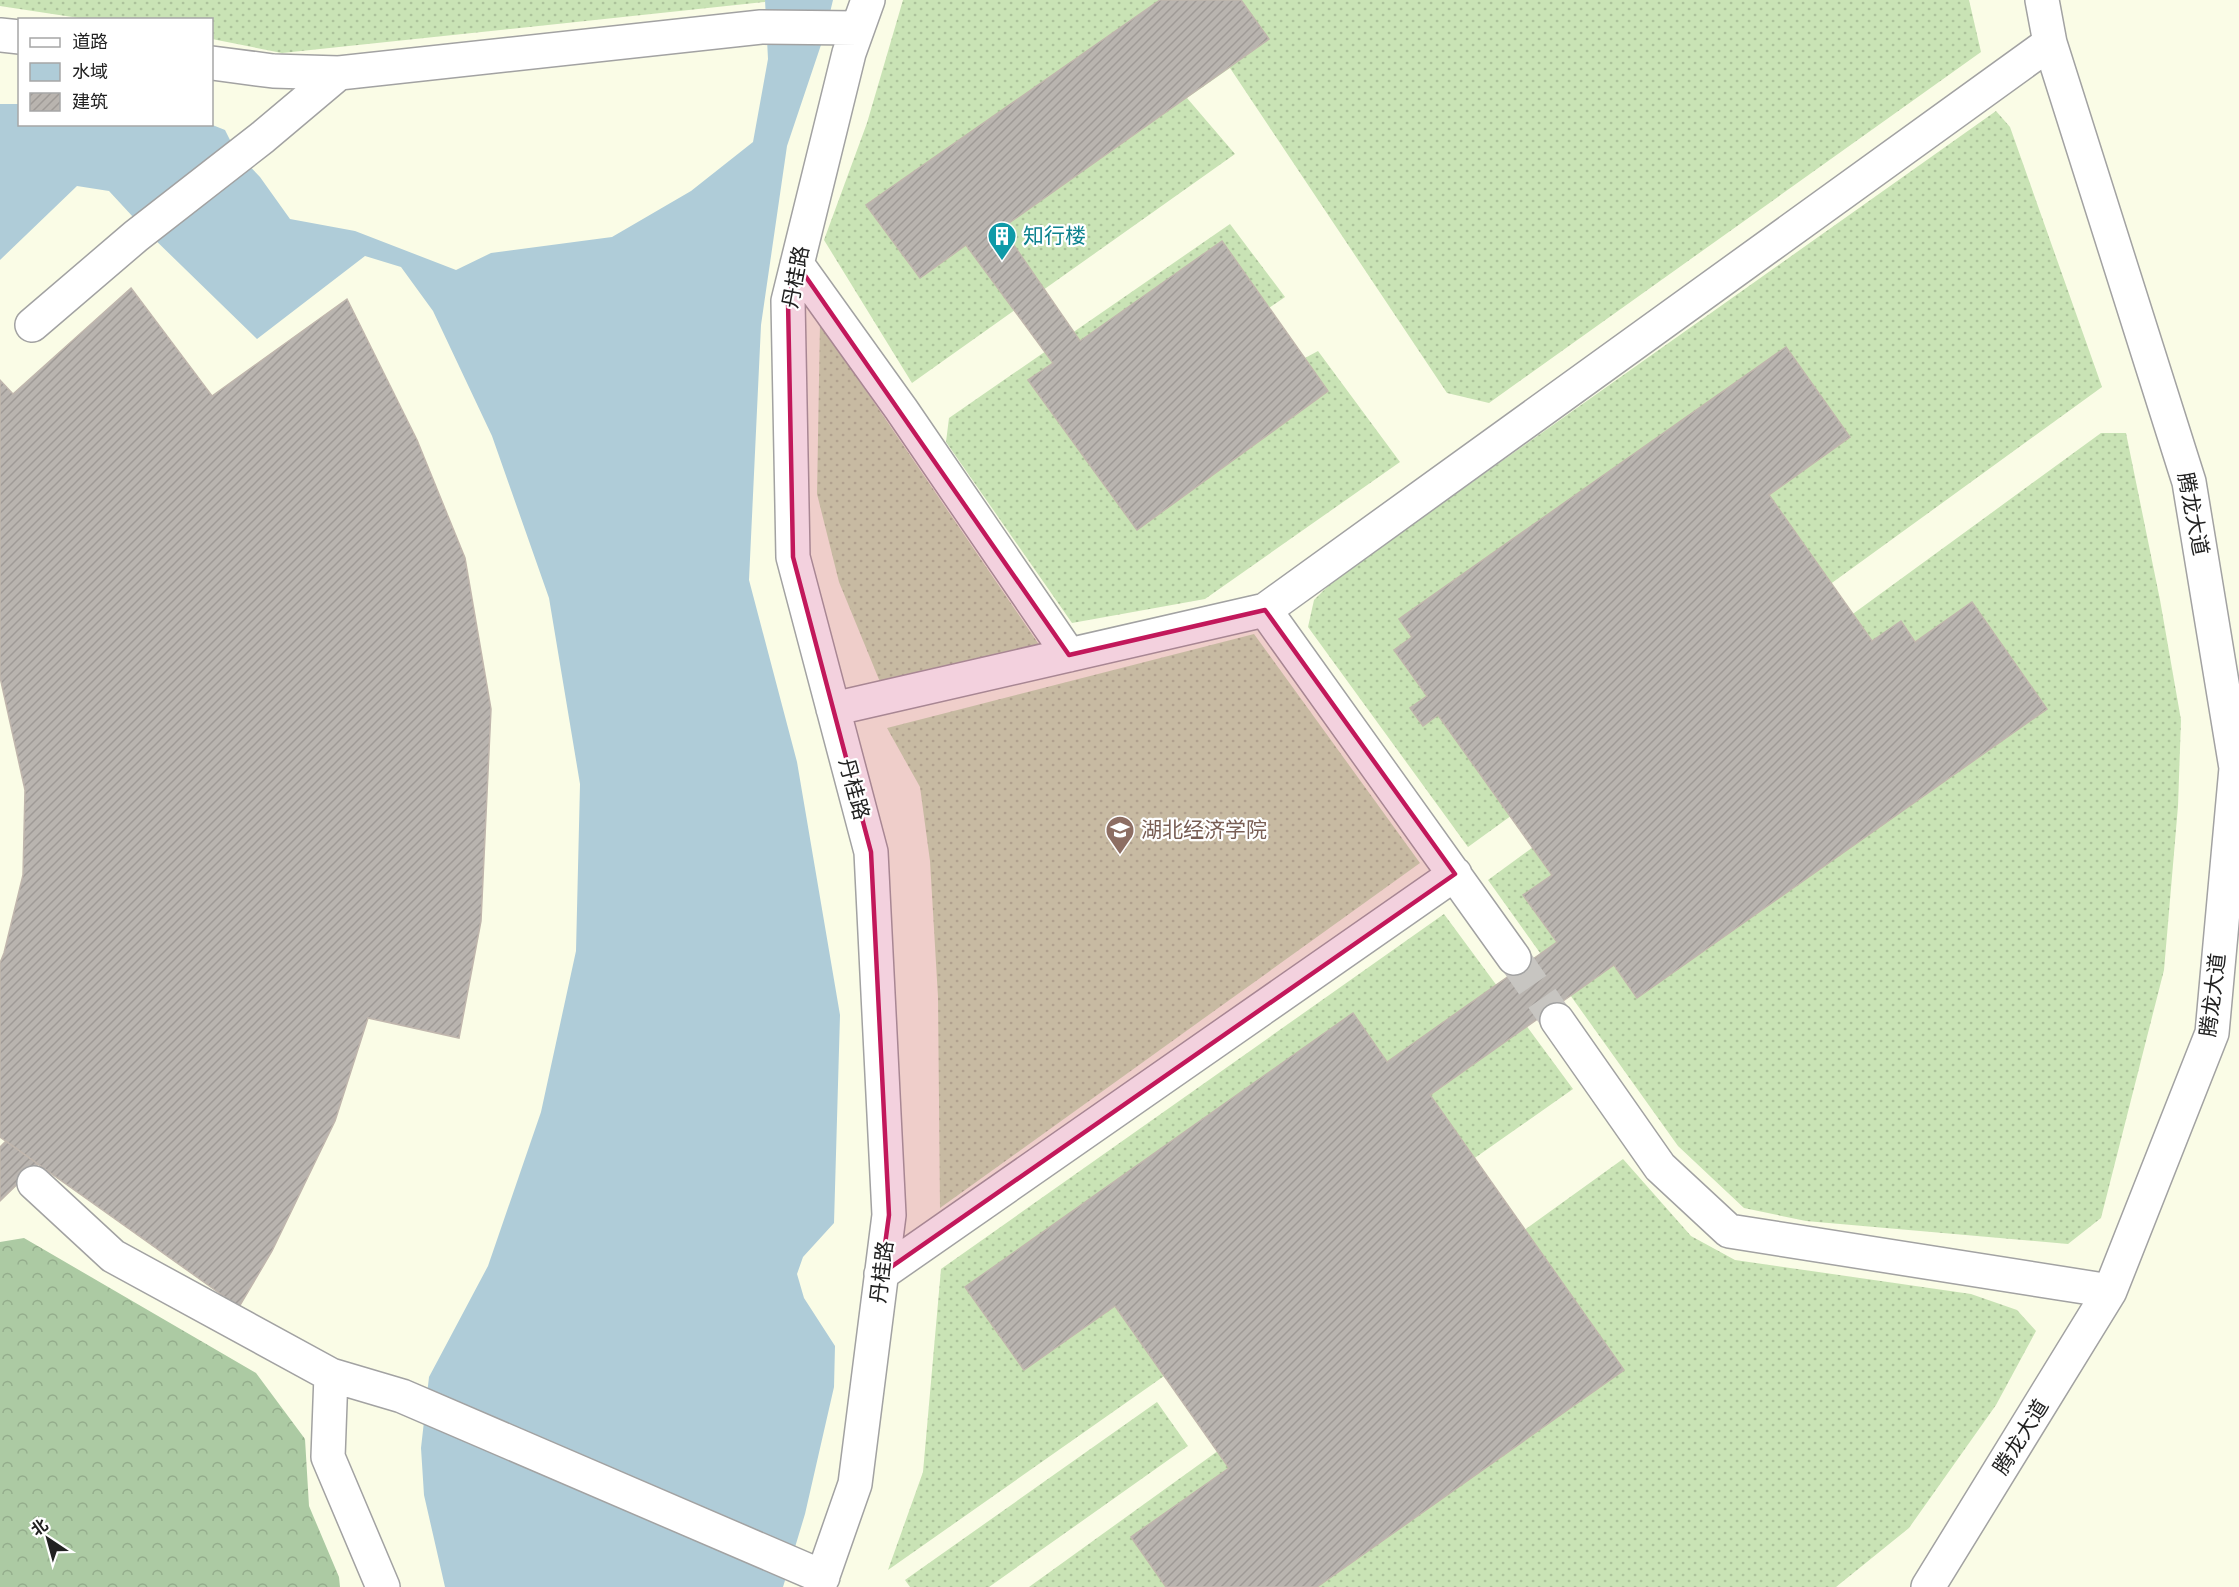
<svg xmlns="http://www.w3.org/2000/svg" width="2239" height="1587" viewBox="0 0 2239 1587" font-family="'Fira Sans','Noto Sans SC',sans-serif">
<defs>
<pattern id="grass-dots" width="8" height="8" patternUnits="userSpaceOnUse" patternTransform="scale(1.5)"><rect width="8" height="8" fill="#c9e3b5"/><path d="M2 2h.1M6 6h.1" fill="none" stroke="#acc29b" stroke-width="1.8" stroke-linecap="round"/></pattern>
<pattern id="forest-crowns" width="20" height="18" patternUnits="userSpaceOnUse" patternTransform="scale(1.5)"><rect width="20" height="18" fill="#accaa3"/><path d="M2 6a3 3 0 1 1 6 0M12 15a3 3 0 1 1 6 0" fill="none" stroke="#94ad8c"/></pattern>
<pattern id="building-hatch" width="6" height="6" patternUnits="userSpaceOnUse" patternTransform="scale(1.5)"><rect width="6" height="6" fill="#b9b4af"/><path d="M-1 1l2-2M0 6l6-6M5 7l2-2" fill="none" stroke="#9f9a96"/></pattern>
</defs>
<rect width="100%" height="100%" fill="#f0eee9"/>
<path fill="#fafce6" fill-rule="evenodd" d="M0 0H2239V1587H0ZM20 20H212V124H20Z"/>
<path fill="url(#grass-dots)" d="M0 0H765V2L282 53 212 39V20H92L0 6Z
M903 0H1969L1981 52 1489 403 1447 393 1230 68 1187 98 1235 154 912 383 824 240 867 123Z
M1996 111 2010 127 2102 387 1468 847 1308 627 1314 600 1334 580Z
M1230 224 1285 297 1269 308 1305 358 1318 351 1400 462 1205 599 1072 623 946 442 949 418Z
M820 323 1040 646 880 682 839 582 817 494Z
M2101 433H2126L2160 600 2181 720 2178 806 2164 970 2101 1218 2068 1244 1806 1221 1744 1208 1678 1146 1488 880Z
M1254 634 1420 863 940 1208 938 997 930 861 920 787 887 728Z
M1444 914 1573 1089 888 1570 923 1472 941 1269Z
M1623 1159 1691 1236 1735 1260 1971 1294 2017 1310 2036 1331 1996 1405 1909 1528 1836 1587H1029Z
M1157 1402 1188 1446 989 1587H910L905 1580Z"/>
<path fill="url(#forest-crowns)" d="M24 1238 256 1373 305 1439 309 1506 339 1577 340 1587H0V1242Z"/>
<path fill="#afccd8" d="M765 0H833L825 33 787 146 761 325 749 580 797 762 840 1015 834 1223 803 1257 797 1274 804 1298 835 1346 834 1387 805 1514 783 1587H445L424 1495 421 1448 429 1377 488 1266 541 1112 576 951 580 784 549 598 492 436 433 311 401 267 365 256 257 339 146 231 109 191 77 186 0 260V104H19L20 124H210L225 130 236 152 260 177 290 219 355 231 456 270 491 253 612 237 691 191 753 142 768 59Z"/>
<path fill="url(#building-hatch)" stroke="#c0b6ad" stroke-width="1.5" d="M1160 0H1241L1269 39 1002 228 1080 341 1222 241 1328 391 1137 530 1028 380 1053 363 966 245 920 278 866 205Z
M131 288 212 396 347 299 417 440 465 558 491 709 481 921 459 1038 368 1018 335 1121 272 1251 239 1307 0 1137V963L4 953 23 875 25 790 0 677V380L13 394Z
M1786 347 1850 437 1769 495 1872 641 1901 621 1915 642 1972 602 2047 709 1637 998 1614 965 1430 1095 1624 1370 1317 1587H1166L1131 1537 1229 1468 1115 1306 1024 1370 965 1287 1353 1013 1387 1062 1557 942 1523 895 1552 875 1438 715 1423 726 1410 708 1427 696 1394 650 1412 637 1399 619Z
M6 1141 38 1164 0 1201V1147Z"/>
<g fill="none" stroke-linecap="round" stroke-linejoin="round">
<path stroke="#c7c5c1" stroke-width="33" stroke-dasharray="33 16" stroke-linecap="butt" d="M1514 958 1557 1020"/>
<g stroke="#a2a2a2" stroke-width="36">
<path id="street" d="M0 35 20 37
M212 63 273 71 339 73 761 27 858 28
M797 264 901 409 1069 655
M32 325 136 236 263 137 339 73
M1265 610 1514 958
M833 709 1265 610 2050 43
M1557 1020 1660 1167 1729 1231 2110 1291
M34 1183 113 1256 331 1375 402 1396 823 1577
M881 1274 1455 874
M331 1375 328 1457 383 1587
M819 1587 855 1484 889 1215 871 852 793 557 788 301 849 53 868 0
M1928 1587 2110 1291 2212 1033 2236 768 2189 482 2050 43 2042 0"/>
</g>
<use href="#street" stroke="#fff" stroke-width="33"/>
</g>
<path fill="#c2185b" fill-opacity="0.2" stroke="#c2185b" stroke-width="4.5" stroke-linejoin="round" d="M797 264 1069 655 1265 610 1455 874 881 1274 889 1215 871 852 793 557 788 301Z"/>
<defs>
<g id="building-pin" transform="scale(1.5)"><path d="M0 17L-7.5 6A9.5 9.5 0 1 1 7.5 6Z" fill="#0f9aa8" stroke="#fff"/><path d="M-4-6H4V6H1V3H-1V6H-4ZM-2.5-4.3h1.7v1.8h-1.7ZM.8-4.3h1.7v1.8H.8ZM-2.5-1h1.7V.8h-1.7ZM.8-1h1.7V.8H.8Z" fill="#fff"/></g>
<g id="university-pin" transform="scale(1.5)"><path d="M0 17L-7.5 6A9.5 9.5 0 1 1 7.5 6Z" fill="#8d6e63" stroke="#fff"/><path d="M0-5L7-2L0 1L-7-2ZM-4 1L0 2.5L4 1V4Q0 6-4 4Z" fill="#fff"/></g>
</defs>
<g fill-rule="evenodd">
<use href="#building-pin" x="1002" y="236"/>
<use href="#university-pin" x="1120" y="830"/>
</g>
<g text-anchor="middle" stroke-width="4.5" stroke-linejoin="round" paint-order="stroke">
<g font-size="21" fill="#0d838f" stroke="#fff" text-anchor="start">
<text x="1023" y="243">知行楼</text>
</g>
<g font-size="21" fill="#212121" stroke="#fff">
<text transform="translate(796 277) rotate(-79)" y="7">丹桂路</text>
<text transform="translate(2193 514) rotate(79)" y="7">腾龙大道</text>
<text transform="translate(854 789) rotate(75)" y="7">丹桂路</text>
<text transform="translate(2213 995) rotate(-83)" y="7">腾龙大道</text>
<text transform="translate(882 1272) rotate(-83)" y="7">丹桂路</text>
<text transform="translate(2021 1437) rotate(-58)" y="7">腾龙大道</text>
</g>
<g font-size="21" fill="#785e54" stroke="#fff" text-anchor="start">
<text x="1141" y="837">湖北经济学院</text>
</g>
</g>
<rect x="18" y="18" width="195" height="108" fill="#ffffff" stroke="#a6a6a6" stroke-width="1.5"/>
<rect x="30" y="38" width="30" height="9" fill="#ffffff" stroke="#a6a6a6" stroke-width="1.5"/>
<text x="72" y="48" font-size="18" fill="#212121">道路</text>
<rect x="30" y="63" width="30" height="18" fill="#afccd8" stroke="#a6a6a6" stroke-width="1.5"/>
<text x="72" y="78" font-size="18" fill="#212121">水域</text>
<rect x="30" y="93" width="30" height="18" fill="url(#building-hatch)" stroke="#a6a6a6" stroke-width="1.5"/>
<text x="72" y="108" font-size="18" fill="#212121">建筑</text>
<g transform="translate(48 1539) rotate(324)" stroke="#ffffff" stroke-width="4.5" paint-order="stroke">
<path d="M0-4.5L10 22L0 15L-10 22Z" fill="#212121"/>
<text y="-9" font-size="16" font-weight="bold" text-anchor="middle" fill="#212121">北</text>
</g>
</svg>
